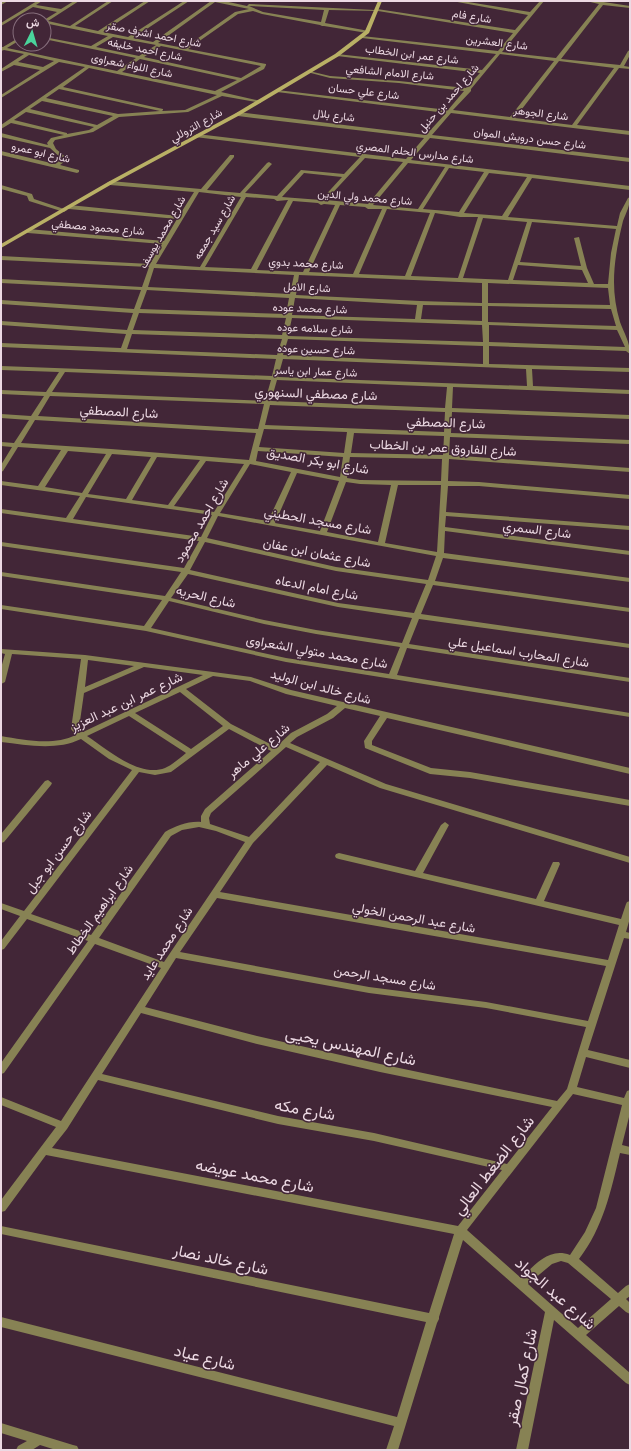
<svg xmlns="http://www.w3.org/2000/svg" width="631" height="1451" viewBox="0 0 631 1451" font-family="'PT Sans',Vazirmatn,sans-serif">
<rect width="100%" height="100%" fill="#422637"/>
<g fill="none" stroke-linecap="round" stroke-linejoin="round">
<path fill="#878254" fill-rule="evenodd" d="M3 1H8L1 5V2Z
M37 1H42L36 5 61 9 74 1H79L48 21 70 26 108 1H113L75 26 98 31 145 1H150L103 32 128 37 184 1H189L133 38 153 42 211 1H224L247 6 249 4 375 10 377 9 515 30 528 15 452 1H462L530 12 540 1H544L502 52 556 58 599 4 586 1H597L630 6V8L603 5 561 59 620 65 628 51 630 50V55L624 66 630 67V69L619 68 577 125 630 131V135L451 113 432 135 630 158V162L430 138 411 160 630 186V190L532 178 508 217 617 226 620 213 628 198 630 197C630 206 626 213 623 221 618 241 614 262 614 282 614 295 616 309 620 322 624 333 630 342 630 354L626 351 489 346V364L630 368V372L532 369 533 386 630 390V394L453 387 452 408 630 415V419L452 412 451 433 630 440V444L450 437 449 455 630 468V472L449 459 448 481 479 482 630 495V499L479 486H448L446 512 630 526V530L446 516 445 527 630 551V555L445 531 444 553 630 578V582L443 558 435 581 630 608V612L433 585 421 614 630 644V648L419 619 409 644 630 678V682L407 648 397 675 630 713V717L286 662 146 631 1 609V605L144 626 162 600 1 576V572L165 596 181 572 1 546V542L184 568 199 541 1 513V509L66 518 80 496 1 485V481L38 486 61 450 18 447 3 471 1 472V465L12 447 1 446V442L14 443 29 420 1 418V414L31 416 44 396 1 394V390L46 392 59 372 1 370V366L272 376 276 359 1 347V343L121 348 126 334 1 325V321L127 330 133 313 1 304V300L134 309 141 290 1 283V279L142 287 149 267 1 260V256L150 264 162 244 28 233 25 231 28 229 164 241 177 219 69 209 66 207 69 205 179 216 194 192 110 185 107 183 110 181 201 189 230 155H234V157L207 190 240 193 267 163 269 162 272 164 271 165 245 193 277 196 301 170 344 174 360 157 195 137 194 136 197 134 406 159 424 138 238 116 235 114 238 112 426 135 446 113 277 92 275 91 277 90 448 110 464 91 399 83 330 78 307 72 309 71 330 76 399 81 466 88 480 73 337 56 335 55 337 54 482 70 496 54 362 38 360 37 362 36 498 51 513 33 378 11 329 10 325 23 369 31V32L367 33 324 26H322L320 25 262 14 253 11 238 14 188 49 266 64V65L264 69 221 92 261 101V103L222 96 188 112 119 117 93 132 55 140 53 143 56 149 68 159 60 165 79 170V172L77 173 1 155V151L55 164 62 159 50 148 1 137V133L48 145 47 143 51 138 64 135 11 123 1 129V125L85 67 59 62 1 98V95L40 70 14 65 1 72V69L24 54 4 50 1 51V47H3L20 37V40L7 48 117 71 136 58 44 39V37L91 46 108 36 44 23V20L57 12 33 7 1 26V23ZM215 2 249 9 235 12 184 48 158 43ZM249 6 324 10 321 22 263 12ZM113 37 156 45 139 56 96 47ZM161 46 261 66 241 78 144 57ZM500 54 554 61 510 117 453 110 471 91V89ZM29 55 54 61 43 67 18 62ZM140 59 237 80 215 91 122 72ZM559 61 614 68 572 125 515 118ZM89 68 217 95 185 110 162 111 163 110V109L63 87ZM59 89 160 111 118 114 46 98ZM42 101 113 116 97 125 30 109ZM26 112 94 127 89 130 67 134V133L14 120ZM365 158 403 162 368 204 326 200ZM408 163 445 167 418 209 373 205ZM449 168 484 172 459 212 423 209ZM304 173 342 177 321 200 282 197ZM489 173 527 177 502 216 464 213ZM199 192 241 197 200 267 156 264ZM246 197 274 199 277 201 288 200 251 269 205 267ZM293 201 318 203 321 205 324 204 335 205 303 272 257 270ZM340 205 365 207 368 209H382L353 274 309 272ZM387 209 430 213 405 276 359 274ZM435 213 460 217H478L458 278 411 276ZM483 218 527 222 508 280 463 278ZM532 222 616 229 611 253 608 284H594L587 268 579 237 574 238 581 266 520 262ZM518 265 582 270 588 283 513 280ZM154 268 294 275 290 294 148 287ZM299 275 482 283V303L420 301 296 295ZM488 283 608 288 610 305 488 303ZM147 290 289 298 286 314 140 309ZM295 298 417 305 415 319 292 315ZM423 305 482 306V321L421 319ZM488 306 611 309 616 326 488 322ZM139 313 286 318 282 335 133 330ZM292 318 482 325 483 342 288 336ZM489 325 617 330 625 347 489 342ZM132 334 282 339 277 355 127 349ZM288 339 483 346V364L283 355ZM283 359 526 369 527 386 278 377ZM65 372 271 380 265 401 52 392ZM277 380 447 387 445 408 271 401ZM50 396 264 404 258 429 38 416ZM270 405 445 412 444 432 265 425ZM35 420 256 433 249 460 111 449 21 443ZM264 429 347 432 344 453 259 447ZM354 433 444 436 443 455 351 453ZM68 451 106 454 82 493 45 487ZM258 451 343 457 340 477 256 461ZM112 454 151 457 126 499 88 494ZM157 457 200 460 168 505 132 500ZM350 457 442 459 441 481 360 480 347 478ZM206 461 244 464 214 512 174 506ZM250 464 291 472 268 521 220 513ZM297 473 339 481 320 531 275 523ZM346 482 360 484 391 485 378 542 327 532ZM398 485H441L437 552 385 543ZM86 497 212 515 201 537 73 519ZM218 516 436 556 428 580 336 567 207 538ZM205 542 336 571 426 584 414 613 338 603 190 570ZM188 574 338 607 412 618 402 643 316 630 264 620 171 598ZM169 601 264 624 316 634 400 647 389 674 286 658 151 628Z
M1 185 32 194 34 199 67 210 64 212 29 201 27 196 1 189Z
M1 649 85 655 251 677 291 690 630 768V774L387 718 372 741V745L431 768 470 772 630 800V806L470 778 430 774 365 748 364 741 380 716 345 708 333 718 297 737 290 743 386 784 630 857V863L380 788 327 765 253 843 220 892 608 960 619 925 339 859 336 858 335 856 336 854 339 853 415 871 441 825 445 822 449 825 423 873 536 899 552 864 553 862H559L560 864 544 901 621 919 626 904 627 902 630 901V918L626 932 630 933V939L624 938 588 1050 630 1060V1068L586 1057 577 1087 624 1098 627 1091 630 1090V1113L622 1145 630 1147V1155L620 1153C611 1191 603 1228 579 1259L618 1293 626 1286 630 1284V1296L626 1299 630 1303V1314L626 1312 619 1306 586 1335 630 1373V1385L626 1383 554 1320 528 1450H516L545 1312 463 1240 439 1317V1319L437 1323 398 1450H386L394 1426 1 1327V1317L397 1417 426 1322 1 1234V1226L429 1313 454 1234 46 1155 5 1211 1 1212V1200L56 1127 1 1105V1097L61 1121 161 968 95 944 4 1073 1 1074V1063L88 941 27 919 4 949 1 950V941L20 916 1 909V903L24 911 132 770 109 759 81 739C56 751 27 745 1 742V736C25 740 53 746 76 735L71 729 81 659 12 654 5 682 1 684V668L5 654 1 653ZM88 660 134 666 85 687ZM144 667 203 675 83 732 79 728 84 693ZM213 676 250 681 286 694 337 706 327 714 291 733 276 747 231 724 186 689ZM180 692 223 726 191 749 135 713ZM129 716 186 753C180 758 172 765 165 768 139 778 107 749 87 736ZM229 729 271 751 205 809 201 816V822C188 821 176 826 165 832L91 935 31 914 139 772 155 775 171 772ZM286 747 320 762 249 837 210 824 209 818 211 813ZM199 827 216 831 245 842 164 962 99 938 171 836 182 830ZM217 898 606 966 588 1021 486 1002 369 987 180 952ZM176 958 369 993 486 1008 586 1027 567 1089 557 1101 380 1064 257 1036 145 1007ZM141 1013 257 1044 380 1072 552 1107 507 1164 374 1133 278 1116 102 1074ZM98 1080 278 1124 374 1141 502 1170 458 1226 52 1148 67 1129ZM573 1094 622 1105 596 1208 585 1232 570 1255C549 1247 535 1265 521 1278L467 1230ZM561 1261 568 1263 611 1299 578 1328 528 1284 552 1264Z
M48 780 52 783 51 785 4 842 1 843V834L45 781Z
M1 1423 73 1445 77 1446 79 1450H56L40 1445 32 1450H16L18 1446 27 1441 1 1433Z"/>
<path fill="#b9b065" fill-rule="evenodd" d="M378 1H382L369 33 339 56 240 115 112 184 1 248V244L108 182 236 113 335 54 365 31Z"/>
</g>
<g text-anchor="middle" stroke-width="3" stroke-linejoin="round" paint-order="stroke">
<g font-size="11" fill="#ecd9e3" stroke="#422637">
<text transform="translate(472 16) rotate(9)" y="4">شارع فام</text>
<text transform="translate(154 34) rotate(11)" y="4">شارع احمد اشرف صقر</text>
<text transform="translate(497 42) rotate(7)" y="4">شارع العشرين</text>
<text transform="translate(145 49) rotate(12)" y="4">شارع احمد خليفه</text>
<text transform="translate(412 54) rotate(7)" y="4">شارع عمر ابن الخطاب</text>
<text transform="translate(132 65) rotate(12)" y="4">شارع اللواء شعراوى</text>
<text transform="translate(390 72) rotate(5)" y="4">شارع الامام الشافعي</text>
<text transform="translate(364 91) rotate(7)" y="4">شارع علي حسان</text>
<text transform="translate(448 98) rotate(-49)" y="4">شارع احمد بن حنبل</text>
<text transform="translate(541 113) rotate(7)" y="4">شارع الجوهر</text>
<text transform="translate(334 115) rotate(7)" y="4">شارع بلال</text>
<text transform="translate(196 125) rotate(-29)" y="4">شارع التروللي</text>
<text transform="translate(530 138) rotate(7)" y="4">شارع حسن درويش الموان</text>
<text transform="translate(41 152) rotate(13)" y="4">شارع ابو عمرو</text>
<text transform="translate(415 152) rotate(7)" y="4">شارع مدارس الحلم المصري</text>
<text transform="translate(365 197) rotate(5)" y="4">شارع محمد ولي الدين</text>
<text transform="translate(98 227) rotate(5)" y="4">شارع محمود مصطفي</text>
<text transform="translate(214 227) rotate(-60)" y="4">شارع سيد جمعه</text>
<text transform="translate(162 232) rotate(-60)" y="4">شارع محمد يوسف</text>
<text transform="translate(306 263) rotate(3)" y="4">شارع محمد بدوي</text>
<text transform="translate(307 287) rotate(3)" y="4">شارع الامل</text>
<text transform="translate(310 308) rotate(2)" y="4">شارع محمد عوده</text>
<text transform="translate(315 328) rotate(2)" y="4">شارع سلامه عوده</text>
<text transform="translate(316 349) rotate(2)" y="4">شارع حسين عوده</text>
<text transform="translate(316 371) rotate(2)" y="4">شارع عمار ابن ياسر</text>
</g>
<g font-size="13" fill="#ecd9e3" stroke="#422637">
<text transform="translate(316 393) rotate(2)" y="5">شارع مصطفي السنهوري</text>
<text transform="translate(119 411) rotate(3)" y="5">شارع المصطفي</text>
<text transform="translate(446 422) rotate(2)" y="5">شارع المصطفي</text>
<text transform="translate(443 447) rotate(3)" y="5">شارع الفاروق عمر بن الخطاب</text>
<text transform="translate(318 460) rotate(10)" y="5">شارع ابو بكر الصديق</text>
<text transform="translate(201 520) rotate(-60)" y="5">شارع احمد محمود</text>
<text transform="translate(318 520) rotate(10)" y="5">شارع مسجد الحطيني</text>
<text transform="translate(537 529) rotate(7)" y="5">شارع السمري</text>
<text transform="translate(317 552) rotate(11)" y="5">شارع عثمان ابن عفان</text>
<text transform="translate(317 587) rotate(11)" y="5">شارع امام الدعاه</text>
<text transform="translate(206 596) rotate(13)" y="5">شارع الحريه</text>
<text transform="translate(317 651) rotate(10)" y="5">شارع محمد متولي الشعراوى</text>
<text transform="translate(519 651) rotate(9)" y="5">شارع المحارب اسماعيل علي</text>
<text transform="translate(321 686) rotate(15)" y="5">شارع خالد ابن الوليد</text>
<text transform="translate(126 701) rotate(-25)" y="5">شارع عمر ابن عبد العزيز</text>
<text transform="translate(258 750) rotate(-40)" y="5">شارع علي ماهر</text>
<text transform="translate(58 851) rotate(-53)" y="5">شارع حسن ابو جبل</text>
<text transform="translate(99 909) rotate(-55)" y="5">شارع ابراهيم الخطاط</text>
<text transform="translate(414 917) rotate(10)" y="5">شارع عبد الرحمن الخولي</text>
<text transform="translate(166 943) rotate(-57)" y="5">شارع محمد عايد</text>
<text transform="translate(385 977) rotate(9)" y="5">شارع مسجد الرحمن</text>
</g>
<g font-size="16" fill="#ecd9e3" stroke="#422637">
<text transform="translate(351 1046) rotate(12)" y="6">شارع المهندس يحيى</text>
<text transform="translate(305 1109) rotate(10)" y="6">شارع مكه</text>
<text transform="translate(493 1165) rotate(-52)" y="6">شارع الضغط العالي</text>
<text transform="translate(255 1175) rotate(11)" y="6">شارع محمد عويضه</text>
<text transform="translate(221 1259) rotate(12)" y="6">شارع خالد نصار</text>
<text transform="translate(556 1293) rotate(41)" y="6">شارع عبد الجواد</text>
<text transform="translate(205 1357) rotate(14)" y="6">شارع عياد</text>
<text transform="translate(521 1377) rotate(-78)" y="6">شارع كمال صقر</text>
</g>
</g>
<rect width="631" height="1451" fill="none" stroke="#ecd9e3" stroke-width="4"/>
<g transform="translate(32 32) rotate(5)"><circle r="19" fill="#422637" stroke="#866e7c"/>
<path d="M0-3L7 15L0 10L-7 15Z" fill="#4ad49c"/>
<text y="-6" font-size="11" font-weight="bold" text-anchor="middle" fill="#ecd9e3">ش</text>
</g>
</svg>
